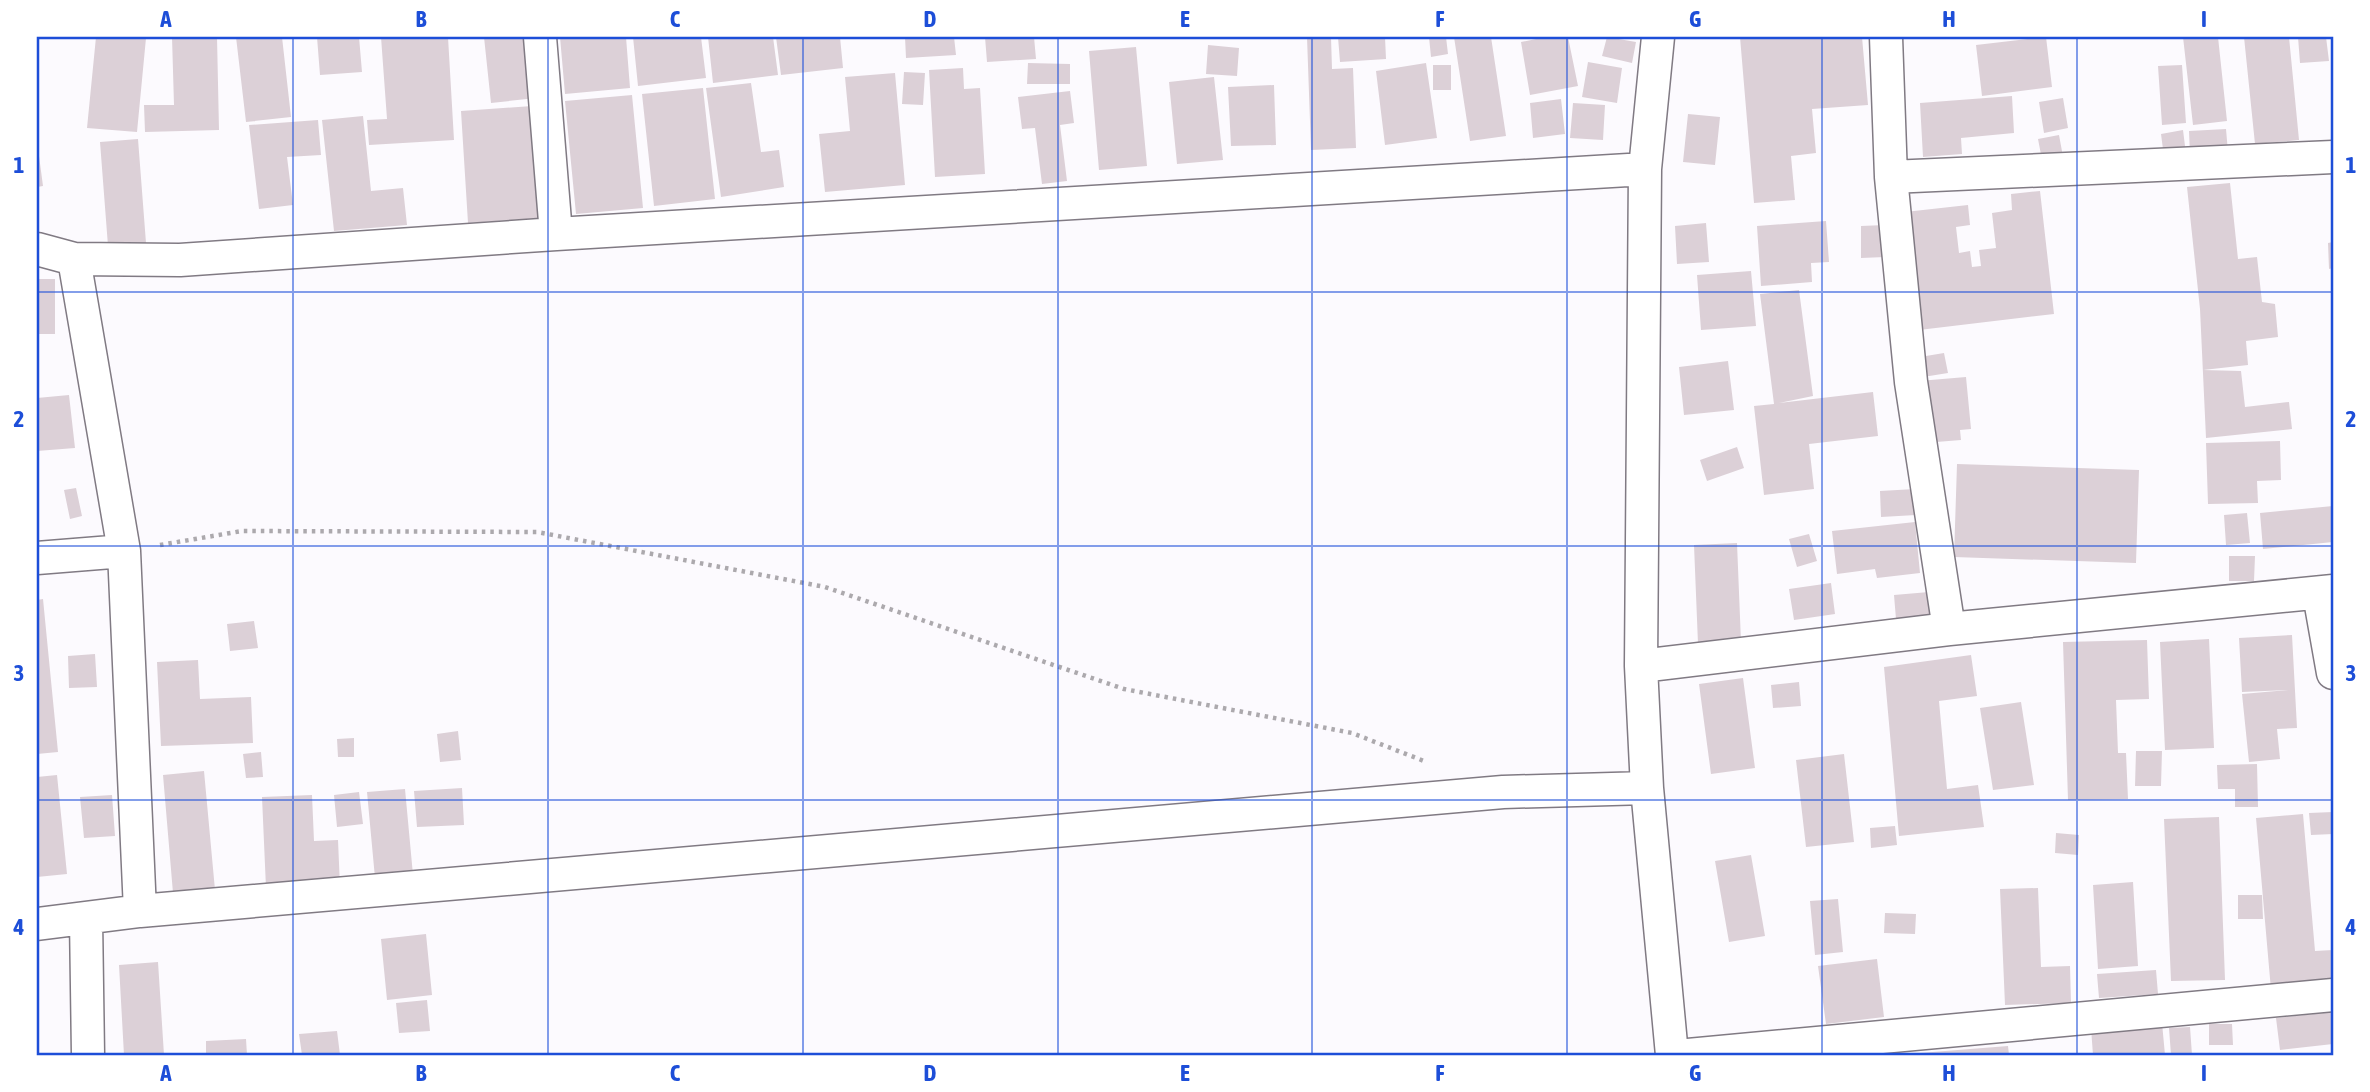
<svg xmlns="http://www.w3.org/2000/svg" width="2370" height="1092" viewBox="0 0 2370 1092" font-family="'Asap Condensed',sans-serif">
<rect width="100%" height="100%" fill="#fcfafe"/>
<path fill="#dcd0d7" d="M96 37 146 38 137 132 87 128Z
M172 37H217L219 130 145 132 144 105H174Z
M236 37H282L291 117 246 122Z
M317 37H359L362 72 320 75Z
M381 37H448L454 140 369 145 367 120 387 119Z
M484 37H529L536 98 491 103Z
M560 37H626L630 88 565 94Z
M633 37H701L706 78 638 86Z
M708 37H773L778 75 713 83Z
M776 37H840L843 68 781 75Z
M905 37H954L956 55 906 58Z
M985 37H1034L1036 59 987 62Z
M1307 37H1331L1332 69 1353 68 1356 148 1311 150Z
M1338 37H1385L1386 59 1340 62Z
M1429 37H1446L1448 54 1431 57Z
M1454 37H1491L1506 136 1470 141Z
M1546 37H1568L1578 86 1530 95 1521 42Z
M1607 37 1636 42 1632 63 1602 56Z
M1740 37H1862L1868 105 1812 109 1816 153 1791 156 1795 200 1754 203Z
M2046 37 2052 87 1982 96 1976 45Z
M2183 37H2218L2227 121 2193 125Z
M2244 37H2289L2299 140 2255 144Z
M2298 37H2326L2329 61 2300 63Z
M1208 45 1239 48 1237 76 1206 74Z
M1136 47 1147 166 1099 170 1089 51Z
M1588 62 1622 68 1617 103 1582 97Z
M1028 63 1070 64V84H1027Z
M1426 63 1437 138 1385 145 1376 71Z
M1433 65H1451V90H1433Z
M2182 65 2186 123 2162 125 2158 66Z
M963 68 964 89 980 88 985 174 935 177 929 70Z
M904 72 925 73 923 105 902 104Z
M895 73 905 185 825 192 819 134 850 131 845 77Z
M1214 77 1223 160 1177 164 1169 82Z
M751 83 761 152 779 150 784 187 721 197 706 88Z
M1274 85 1276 145 1231 146 1228 87Z
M703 88 715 199 654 206 642 94Z
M1070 91 1074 123 1060 125 1067 181 1042 184 1035 128 1022 129 1018 97Z
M632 95 643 208 576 214 565 101Z
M2012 96 2014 133 1961 138 1962 154 1923 157 1920 103Z
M2063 98 2068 128 2044 133 2039 102Z
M1561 99 1565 134 1533 138 1530 103Z
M1573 103 1605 105 1603 140 1570 138Z
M532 106 540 218 468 223 461 111Z
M1688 114 1720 117 1715 165 1683 162Z
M363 116 371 191 403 188 407 225 334 231 322 120Z
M318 120 321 155 287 157 293 205 259 209 249 125Z
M2226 129 2228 152 2190 155 2189 131Z
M2183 130 2186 154 2164 157 2161 134Z
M2059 135 2064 162 2043 165 2038 139Z
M138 139 146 243 108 246 100 142Z
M37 141 43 186 37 187Z
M2230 183 2238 259 2257 257 2262 302 2275 304 2278 337 2246 341 2248 365 2203 370 2241 371 2245 407 2289 402 2292 429 2206 438 2200 309 2187 187Z
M2040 191 2054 314 1919 330 1905 212 1968 205 1970 225 1956 227 1959 253 1970 251 1972 267 1981 266 1979 250 1996 248 1992 213 2012 210 2011 194Z
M1826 221 1829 262 1811 263 1812 282 1761 286 1757 226Z
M1706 223 1709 262 1677 264 1675 226Z
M1885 225V257L1861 258V226Z
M2333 242V268L2329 269 2328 243Z
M1751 271 1756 326 1701 330 1697 275Z
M37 279H55V334H37Z
M1799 290 1813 396 1779 403 1873 392 1878 436 1809 444 1814 489 1764 495 1754 406 1774 404 1760 294Z
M1944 353 1948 373 1923 377 1920 357Z
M1728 361 1734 410 1684 415 1679 367Z
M1966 377 1971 429 1960 430 1961 440 1924 443 1919 381Z
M69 395 75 448 37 451V398Z
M2280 441 2281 480 2257 481 2258 503 2208 504 2206 443Z
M1737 447 1744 468 1707 481 1700 460Z
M1957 464 2139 470 2136 563 1954 557Z
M76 488 82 516 70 519 64 490Z
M1915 489 1916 515 1881 517 1880 491Z
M2333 506V542L2263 549 2260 513Z
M2247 513 2250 543 2226 545 2224 515Z
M1915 522 1920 573 1877 578 1875 569 1837 574 1832 531Z
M1809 534 1817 561 1797 567 1789 539Z
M1737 543 1741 642 1698 644 1694 545Z
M2229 556H2255L2254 581H2229Z
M1831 583 1835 614 1794 620 1789 589Z
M1929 592 1931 616 1896 619 1894 595Z
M43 599 58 752 37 754V600Z
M254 621 258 648 230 651 227 624Z
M2292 635 2297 728 2277 729 2280 759 2249 762 2242 694 2288 690 2242 692 2239 638Z
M2209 639 2214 748 2165 750 2160 642Z
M2147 640 2149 699 2116 700 2118 753H2126L2128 799 2068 800 2063 642Z
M95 654 97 687 69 688 68 656Z
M1971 655 1977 696 1939 701 1947 789 1978 785 1984 827 1899 836 1884 667Z
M198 660 200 699 251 697 253 743 161 746 157 662Z
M1743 678 1755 768 1711 774 1699 684Z
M1799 682 1801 706 1773 708 1771 685Z
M2021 702 2034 785 1993 790 1980 708Z
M458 731 461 760 440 762 437 734Z
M354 738V757H338L337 739Z
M2136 751H2162L2161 786H2135Z
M261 752 263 777 246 778 243 754Z
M1844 754 1854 842 1806 847 1796 760Z
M2257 764 2258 807H2235V789H2218L2217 765Z
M204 771 215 890 173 893 163 775Z
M57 775 67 874 37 877V777Z
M462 788 464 825 417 827 414 791Z
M405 789 413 875 375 878 367 792Z
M359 792 363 824 337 827 334 795Z
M112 795 115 836 84 838 80 797Z
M312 795 314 841 338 840 340 887 266 888 262 797Z
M2333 812V834L2311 835 2309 813Z
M2303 814 2315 951 2333 950V984L2271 990 2256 818Z
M2219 817 2225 980 2171 981 2164 819Z
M1895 826 1897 845 1871 848 1870 828Z
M2056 833 2079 835 2078 855 2055 853Z
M1751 855 1765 936 1729 942 1715 861Z
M2133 882 2138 966 2098 969 2093 885Z
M2038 888 2041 967 2070 966 2071 1003 2005 1005 2000 889Z
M2238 895H2262L2263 919H2238Z
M1838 899 1843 952 1815 955 1810 901Z
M1885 913 1916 914 1915 934 1884 933Z
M426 934 432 995 387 1000 381 939Z
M1877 959 1884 1017 1826 1024 1818 966Z
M158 962 164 1055H124L119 965Z
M2156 970 2158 994 2099 998 2097 974Z
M427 1000 430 1031 399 1033 396 1003Z
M2333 1012V1044L2280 1050 2276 1018Z
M2162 1023 2165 1055H2093L2091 1028Z
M2209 1024H2232L2233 1045H2209Z
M2190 1027 2192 1055H2171L2169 1028Z
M337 1031 340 1055H302L299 1034Z
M246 1039 247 1055H206V1041Z
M2008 1046 2009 1055H1920V1053Z"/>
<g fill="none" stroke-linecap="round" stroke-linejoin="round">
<g stroke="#807a83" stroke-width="35">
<path id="street" d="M540 37 556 234
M1658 37 1645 169 1641 666 1647 788 1672 1055
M1886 37 1891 177 1911 382 1949 629
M1891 177 2333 157
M37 249 74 259 180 260 556 234 1645 169
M74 259 124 551 140 911
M37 558 124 551
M2319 594 2333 673
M1641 666 1949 629 2333 591
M86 918 88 1055
M37 924 140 911 1503 792 1647 788
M1688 1055 2333 995"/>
</g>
<path stroke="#aca9ad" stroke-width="4.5" stroke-dasharray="3.5 5" stroke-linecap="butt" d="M160 545 242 531 537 532 825 587 1124 689 1352 733 1424 761"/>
<use href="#street" stroke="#fff" stroke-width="32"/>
</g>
<path fill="none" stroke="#1d4ed8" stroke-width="2" stroke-opacity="0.55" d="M293 37V1055M548 37V1055M803 37V1055M1058 37V1055M1312 37V1055M1567 37V1055M1822 37V1055M2077 37V1055M37 292H2333M37 546H2333M37 800H2333"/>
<rect width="2370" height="1092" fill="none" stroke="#ffffff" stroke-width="77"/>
<rect x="38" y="38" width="2294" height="1016" fill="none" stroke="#1d4ed8" stroke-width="2.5"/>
<g font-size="23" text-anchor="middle" font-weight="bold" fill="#1d4ed8">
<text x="166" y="27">A</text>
<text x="421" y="27">B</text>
<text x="675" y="27">C</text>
<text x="930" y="27">D</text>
<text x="1185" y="27">E</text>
<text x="1440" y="27">F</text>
<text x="1695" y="27">G</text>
<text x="1949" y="27">H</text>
<text x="2204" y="27">I</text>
<text x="19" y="173">1</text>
<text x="2351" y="173">1</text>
<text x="19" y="427">2</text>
<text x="2351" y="427">2</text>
<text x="19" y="681">3</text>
<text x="2351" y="681">3</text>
<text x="19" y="935">4</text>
<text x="2351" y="935">4</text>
<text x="166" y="1081">A</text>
<text x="421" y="1081">B</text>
<text x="675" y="1081">C</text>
<text x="930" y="1081">D</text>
<text x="1185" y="1081">E</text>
<text x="1440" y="1081">F</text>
<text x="1695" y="1081">G</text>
<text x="1949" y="1081">H</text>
<text x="2204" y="1081">I</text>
</g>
</svg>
